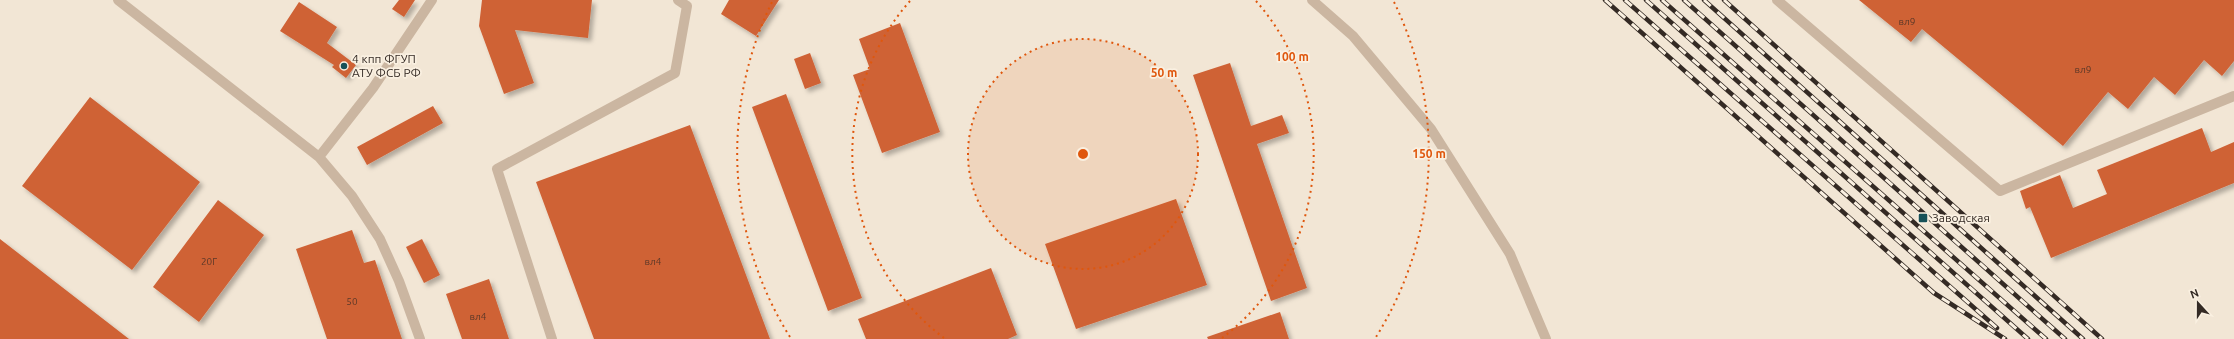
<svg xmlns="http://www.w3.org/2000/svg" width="2234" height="339" viewBox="0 0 2234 339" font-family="Ubuntu,sans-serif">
<defs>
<filter id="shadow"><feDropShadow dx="3.5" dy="3.5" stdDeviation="2" flood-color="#0004"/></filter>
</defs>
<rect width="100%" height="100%" fill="#f2e6d5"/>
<path fill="#cf6236" filter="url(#shadow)" d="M399 0H415L404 17 392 9Z
M482 0H592L588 38 515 30 534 83 504 94 479 26Z
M729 0H779L756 36 721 14Z
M1859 0H2234V61L2222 76 2204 60 2175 95 2154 77 2128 109 2108 92 2063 146 1922 29 1911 42Z
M299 2 337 27 327 43 356 65 346 78 332 67 334 65 280 31Z
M900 23 940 132 882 153 853 75 870 69 859 39Z
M810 53 821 83 805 89 794 59Z
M1230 63 1251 126 1282 115 1289 133 1257 144 1307 288 1271 301 1193 75Z
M786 94 862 298 828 311 752 107Z
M90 97 200 182 132 270 22 186Z
M433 106 443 123 367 165 357 147Z
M690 125 770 339H594L536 182Z
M2202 128 2211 152 2234 142V183L2051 258 2030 207 2026 209 2020 191 2060 175 2073 208 2107 194 2097 170Z
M1176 199 1207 285 1076 329 1045 244Z
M218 200 264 235 199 322 153 287Z
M352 230 364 263 375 260 402 339H327L296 249Z
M0 239 129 339H0Z
M422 239 440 275 424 283 406 247Z
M991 268 1017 335 1008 339H866L858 319Z
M489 279 509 339H462L446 294Z
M1280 312 1289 339H1208L1207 337Z"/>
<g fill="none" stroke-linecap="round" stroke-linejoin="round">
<path stroke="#cbb6a1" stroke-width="10" d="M118 0 319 157 352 196 380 239 399 281 420 339
M1312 0 1353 36 1431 129 1510 254 1546 339
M1777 0 2000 191 2234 96
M319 157 373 88 432 0
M552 339 497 169 675 73 687 6 678 0"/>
<g stroke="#342a24" stroke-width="4.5">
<path id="rail" d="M1605 0 1934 293 2005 339
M1625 0 1997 328
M1646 0 2028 339
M1662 0 2046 339
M1684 0 2065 339
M1704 0 2083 339
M1724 0 2102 339"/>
</g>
<use href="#rail" stroke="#faf0e1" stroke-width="3" stroke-dasharray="9" stroke-linecap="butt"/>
</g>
<circle cx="1083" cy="154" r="115" fill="#df570d" fill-opacity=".12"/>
<g fill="none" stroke="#df570d" stroke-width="2" stroke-dasharray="2 4">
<circle cx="1083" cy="154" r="115"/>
<path d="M944 338A231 231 0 0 1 910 1M1256 1A231 231 0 0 1 1222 338"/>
<path d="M790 337A346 346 0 0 1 772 2M1394 2A346 346 0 0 1 1376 337"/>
</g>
<g fill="#175158" stroke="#faf0e1" stroke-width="1.5">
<circle cx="344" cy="66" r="4"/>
<rect x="1918" y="213" width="10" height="10" rx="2"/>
</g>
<g text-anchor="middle" stroke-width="3.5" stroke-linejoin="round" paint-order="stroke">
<g font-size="10" fill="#5b3828">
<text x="1907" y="25">вл9</text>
<text x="2083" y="73">вл9</text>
<text x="209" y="265">20Г</text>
<text x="653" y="265">вл4</text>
<text x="352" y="305">50</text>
<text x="478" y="320">вл4</text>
</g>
<g font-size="12" fill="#342a24" stroke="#faf0e1" text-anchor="start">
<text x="352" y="63">4 кпп ФГУП<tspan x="352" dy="14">АТУ ФСБ РФ</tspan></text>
<text x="1932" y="222">Заводская</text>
</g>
</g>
<circle cx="1083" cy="154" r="6" fill="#df570d" stroke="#faf0e1" stroke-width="2"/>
<g font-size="12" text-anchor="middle" font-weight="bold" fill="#df570d" stroke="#faf0e1" stroke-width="3.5" stroke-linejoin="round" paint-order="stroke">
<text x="1292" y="61">100 m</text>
<text x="1164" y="77">50 m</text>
<text x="1429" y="158">150 m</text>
</g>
<g transform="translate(2198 303) rotate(339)" stroke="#faf0e1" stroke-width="3" paint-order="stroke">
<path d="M0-3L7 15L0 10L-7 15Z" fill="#342a24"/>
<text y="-6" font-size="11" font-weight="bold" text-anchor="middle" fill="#342a24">N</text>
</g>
</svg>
